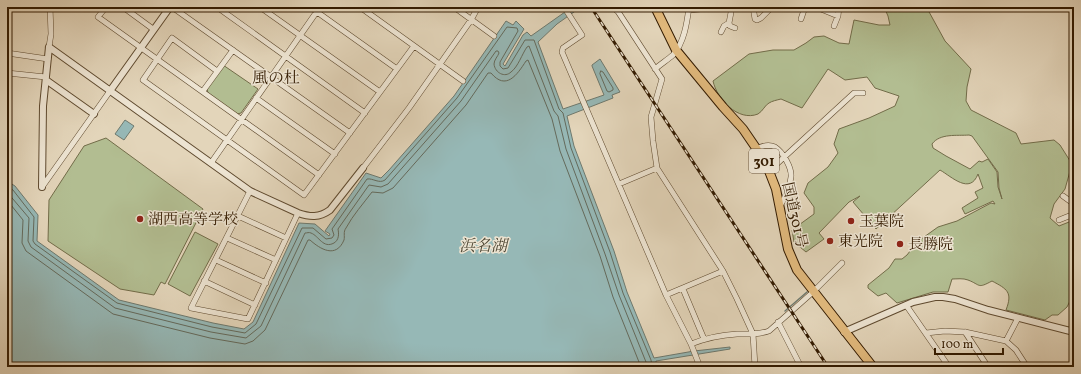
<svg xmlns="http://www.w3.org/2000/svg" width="1081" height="374" viewBox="0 0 1081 374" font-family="Vollkorn,'Noto Serif JP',serif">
<rect width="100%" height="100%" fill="#e3d5ba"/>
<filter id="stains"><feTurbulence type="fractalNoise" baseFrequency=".005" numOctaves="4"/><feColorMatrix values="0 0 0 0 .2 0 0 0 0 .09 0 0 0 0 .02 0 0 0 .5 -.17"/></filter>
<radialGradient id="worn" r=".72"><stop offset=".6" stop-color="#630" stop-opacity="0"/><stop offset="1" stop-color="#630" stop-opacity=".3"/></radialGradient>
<path fill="#b2bd91" stroke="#726c49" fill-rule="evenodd" d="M884 7H923L928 10 945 41 971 69 967 87 966 101 971 110 1016 133 1021 144 1054 140 1060 145 1072 164 1065 189 1054 204 1050 218 1059 226 1074 220V293L1067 307 1058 315H1052L1045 320 1006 310C1013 292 1007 289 992 281 977 289 981 285 968 280 963 278 957 279 952 279L948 292H933L897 303 886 293 878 296 868 288V285L889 268 895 259H902L907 255 917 242 938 227 957 221 991 203 995 204 993 201 965 214 962 208 978 198 975 192 983 188 978 174C970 195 952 177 940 170L876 229 853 202 860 196 849 202 819 233 824 239 806 252 794 242 792 230 814 214V207L804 193 808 183 828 167 838 153 834 144 839 129 869 118 895 106 899 96 875 88 867 77 845 80 828 69 802 108 781 99C777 100 772 101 769 103 765 105 763 111 758 114 738 122 717 99 713 81L749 54 773 50H794L806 43 814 37 824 36 839 43 849 44 854 20 879 25H890L888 16ZM969 135 972 136 998 172 999 188 1002 199 998 187 997 172 988 159 982 162 979 161 970 169 946 156 933 148 932 144C940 133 957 136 969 135Z
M223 65 258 89 241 113 237 114 208 93 207 89Z
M106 138 203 209 165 284 161 282 154 295 120 289 48 241 49 200 84 146Z
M195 232 218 244 190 296 168 284Z"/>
<path fill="#96b8b6" stroke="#6e796e" d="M572 7H581L557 24 538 42 563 109 604 95 592 66V65L600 59 620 92 612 95 613 98 567 116 574 146 614 251 627 292 654 358 694 351 730 347V349L656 361V367H7V181L15 186 38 215 37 241 119 300 213 323 244 329 253 322 299 223 315 224 329 236 330 234 325 231 366 173 381 178 389 170 454 96 506 21 513 25 516 21 524 29 503 64 505 66 523 35 527 32 531 36Z
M125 120 134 126 124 140 115 134Z"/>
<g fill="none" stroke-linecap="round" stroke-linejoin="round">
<path stroke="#646a5c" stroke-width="1" d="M601 71 603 72 613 88V90L609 92 607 91 600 74Z
M7 186 13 190 34 217 33 241 35 244 117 303 212 327 245 333 256 324 302 228H313L326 239 332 238 334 235 332 229 367 179C373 178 379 184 385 180L457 98 507 27 517 28 518 31 500 62V66L503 69 508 68 525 40H534L559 109 563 113 571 148 610 252 623 293 651 360 652 367
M7 192 29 218 28 241 31 247 115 308 211 332 246 338 261 326 305 233C307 233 309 232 311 233 319 236 323 249 334 243 339 240 339 234 338 229L369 185 381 187 388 184 461 101 496 51H498L499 53C498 56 494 60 494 64 495 73 505 78 511 72 518 67 522 54 527 47L529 46 554 111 558 116 566 149 605 254 619 295 646 362 647 367
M7 200 23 220 22 243 26 251 113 314 210 338 245 344 253 341 265 330 308 240H310C320 249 336 259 344 240 345 236 343 232 346 228 353 215 363 204 372 192L383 193 393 188 466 105 488 73H491C506 91 517 75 526 61L528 60 552 119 560 151 600 256 613 297 641 367"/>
<path stroke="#6e796e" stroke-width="1.5" d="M785 311 807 292"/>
<g stroke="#5f4a2f" stroke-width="6">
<path id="minor" d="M106 7 98 17 319 175
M123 7 153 29
M172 7 350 133
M217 7 365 113
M260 7 380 92
M310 7 397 69
M360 7 463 81
M454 7 494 36
M564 7 582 35 563 48 562 52 666 295 691 344 700 367
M615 7 662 79 651 117 653 141 657 168 723 271 737 299 753 334 755 367
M753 7 755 19 757 20 761 18 772 7
M816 7 838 16 839 7
M688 10 726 7
M617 11 622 7
M801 19 805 7
M729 23 730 26 735 28
M834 26 838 16
M721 32 724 26 729 23 732 7
M49 47 51 34 50 7
M7 53 48 59
M655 69C661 64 667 60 673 55 684 43 687 23 689 7
M217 71 172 38 143 80 304 195 414 46
M7 73 46 77
M203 91 233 50
M256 98 335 154
M757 149C762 146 769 144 775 147 783 152 792 168 791 177 790 186 785 198 780 206
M211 163 320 7
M363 168 409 108 471 20 478 7
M769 171 854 93H863
M619 184 657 168
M42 187 110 91
M250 191 191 308 248 319 298 213
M1063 196 1074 204
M238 216 286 238
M1059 220 1074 214
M227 238 276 260
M216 260 266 283
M204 281 255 305
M683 289 704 339
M666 295 723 271
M906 305 949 367
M778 322 801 367
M965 332 988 367
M926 333 945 331 965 332 1006 341 1016 350 1027 367
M1006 341 1018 318
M691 344C706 338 721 335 737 334 748 334 758 335 769 331L813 292 842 263"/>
</g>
<g stroke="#5f4a2f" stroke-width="8">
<path id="tertiary" d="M565 8 567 7
M49 47 250 191 298 213C310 217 319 218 330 210L363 168
M46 80 94 114
M110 91 170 7
M42 187 43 106 49 47
M844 332 913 302 935 297H943L955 299 988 310 1074 332"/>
</g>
<g stroke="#331b01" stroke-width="10">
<path id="trunk" d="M655 7 676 50 723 107 743 129 756 148 769 171 776 189 788 249 797 270 873 367"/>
</g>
<use href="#minor" stroke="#ede4d2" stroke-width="5"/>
<use href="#tertiary" stroke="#ede4d2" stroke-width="6"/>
<use href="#trunk" stroke="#e2ba7d" stroke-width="8"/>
<g stroke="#331b01" stroke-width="3">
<path id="rail" d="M591 7 828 367"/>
</g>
<use href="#rail" stroke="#ede4d2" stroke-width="1.5" stroke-dasharray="4.5" stroke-linecap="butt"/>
</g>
<g fill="#8f2418" stroke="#ede4d2" stroke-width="1.5">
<circle cx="140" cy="219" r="4"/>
<circle cx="851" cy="221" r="4"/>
<circle cx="830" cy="241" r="4"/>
<circle cx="900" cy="244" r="4"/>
</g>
<g text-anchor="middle" stroke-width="3" stroke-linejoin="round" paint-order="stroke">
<rect fill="#ede4d2" stroke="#6b5740" stroke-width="1" x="749" y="149" width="30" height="24" rx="3"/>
<g font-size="14" font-weight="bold" fill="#331b01">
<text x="764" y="166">301</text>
</g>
<g font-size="15" fill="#331b01" stroke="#ede4d2">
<text transform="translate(795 215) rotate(77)" y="5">国道301号</text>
</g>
<g font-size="15" fill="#331b01" stroke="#ede4d2" text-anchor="start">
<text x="148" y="224">湖西高等学校</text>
<text x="859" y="226">玉葉院</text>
<text x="838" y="246">東光院</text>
<text x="908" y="249">長勝院</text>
</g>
<g font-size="16" fill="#331b01" stroke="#ede4d2">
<text x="276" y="83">風の杜</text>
</g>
<g font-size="16" font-style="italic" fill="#514a37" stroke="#ede4d2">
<text x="483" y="251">浜名湖</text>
</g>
</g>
<rect width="1081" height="374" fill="none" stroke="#e3d5ba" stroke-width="24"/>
<rect x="8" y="8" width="1065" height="358" fill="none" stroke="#331b01" stroke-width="2"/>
<rect x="12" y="12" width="1057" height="350" fill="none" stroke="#331b01"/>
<path d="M935 348v6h68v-6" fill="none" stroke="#331b01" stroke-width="2"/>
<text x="941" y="348" font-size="12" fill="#331b01" stroke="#ede4d2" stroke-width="3" paint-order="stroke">100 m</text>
<rect width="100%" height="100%" filter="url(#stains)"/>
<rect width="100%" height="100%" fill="url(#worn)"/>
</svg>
